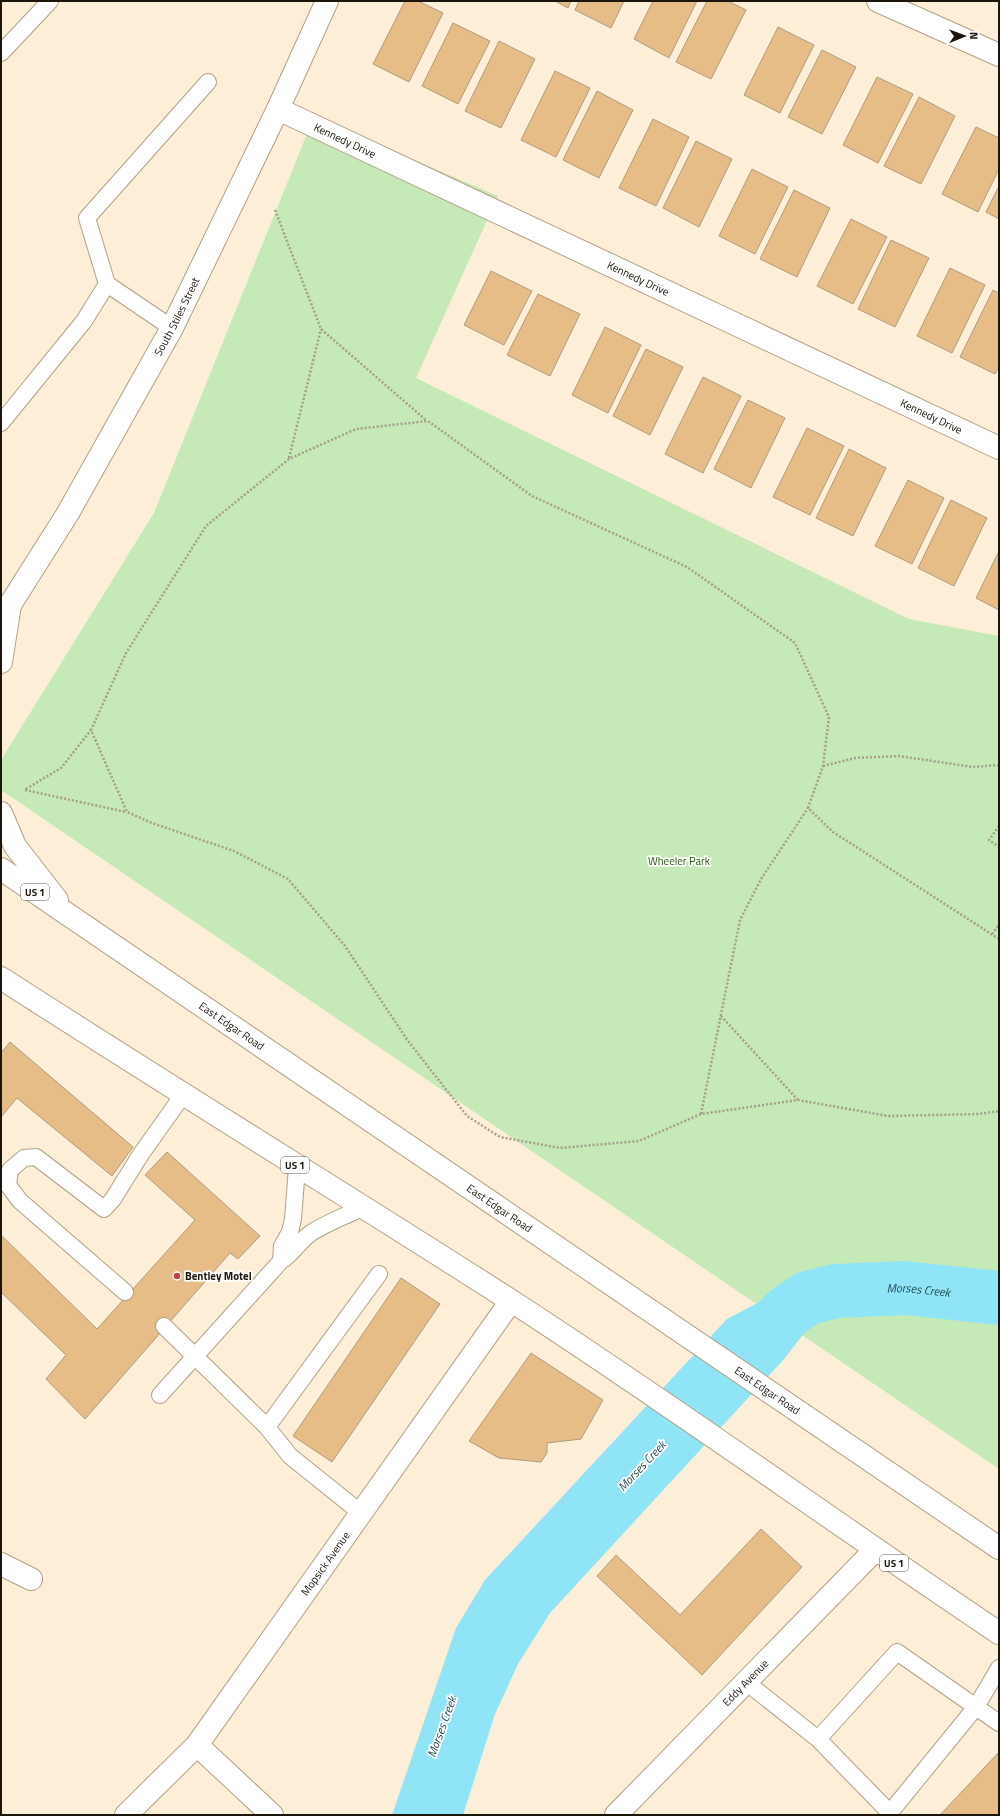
<svg xmlns="http://www.w3.org/2000/svg" width="1000" height="1816" viewBox="0 0 1000 1816" font-family="'Titillium Web',sans-serif">
<rect width="100%" height="100%" fill="#fdeed7"/>
<path fill="#c5e9b7" d="M311 124 344 130 498 196 416 378 909 619 999 636V1469L1 790V760L154 513Z"/>
<path fill="#8fe5f5" d="M802 1289 836 1291 785 1358 550 1613 518 1664 495 1714 463 1815H392L456 1628 485 1580 727 1319 769 1297Z"/>
<g fill="none" stroke-linecap="round" stroke-linejoin="round">
<path stroke="#8fe5f5" stroke-width="54" id="s1" d="M773 1327 787 1312 808 1298 836 1291 905 1288 999 1298"/>
</g>
<path fill="#e6bd86" stroke="#ae9b81" d="M405 1H418L443 13 409 82 373 64Z
M555 1H571L568 8Z
M579 1H624L611 28 575 10Z
M653 1H697L669 58 634 39Z
M707 1H728L746 10 711 79 676 62Z
M453 23 490 41 458 104 422 86Z
M778 27 814 45 780 113 744 95Z
M499 41 535 59 501 128 465 111Z
M822 50 856 67 822 134 788 117Z
M555 71 590 88 556 157 521 140Z
M877 77 913 94 878 163 843 145Z
M597 91 633 110 599 178 563 160Z
M919 97 955 116 921 184 884 166Z
M653 119 689 137 656 206 619 188Z
M976 127 999 138V169L978 212 942 194Z
M696 141 732 159 699 227 663 208Z
M752 169 788 187 755 254 719 236Z
M999 186V219L986 212Z
M794 190 830 208 797 277 760 259Z
M851 219 887 237 853 304 817 286Z
M891 240 929 258 895 327 858 309Z
M950 268 985 285 952 353 917 336Z
M491 271 532 291 504 345 464 325Z
M993 290 999 293V367L995 374 960 357Z
M538 294 580 314 550 376 507 355Z
M605 327 641 345 608 413 572 395Z
M646 349 683 367 650 435 613 416Z
M703 377 741 396 703 473 665 454Z
M748 400 785 418 751 488 714 469Z
M807 428 844 446 810 515 773 497Z
M849 449 886 468 853 536 816 518Z
M908 480 944 498 912 564 875 546Z
M951 500 987 518 954 586 918 568Z
M999 551V610L976 598Z
M10 1042 133 1147 112 1176 17 1098 1 1117V1053Z
M167 1152 260 1236 238 1259 230 1253 85 1419 46 1379 66 1355 1 1292V1235L97 1329 195 1220 145 1175Z
M401 1278 440 1304 332 1462 293 1436Z
M531 1353 603 1400 581 1439 547 1443V1453L541 1462 499 1458 469 1441Z
M761 1529 802 1567 702 1675 597 1576 616 1555 680 1615Z
M999 1752V1815H940Z"/>
<g fill="none" stroke-linecap="round" stroke-linejoin="round">
<g stroke="#b2a186" stroke-width="18">
<path id="service" d="M1 53 50 1
M107 284 87 218 208 82
M1 423 84 321 107 284 172 328
M297 1167 293 1219 290 1232 282 1246 281 1261C295 1252 298 1242 311 1233 326 1223 345 1216 362 1208
M125 1292 20 1201 8 1185 10 1170 24 1158 36 1157 104 1209 113 1199 141 1154 183 1095
M164 1326 267 1427 379 1274
M160 1395 281 1261
M267 1427 290 1456 361 1513
M746 1682 818 1739 890 1813
M818 1739 897 1652 999 1723
M888 1815 976 1707 999 1668"/>
</g>
<g stroke="#b2a186" stroke-width="24">
<g id="minor">
<path d="M878 1 999 55"/>
<path id="s2" d="M278 109 999 448"/>
<path d="M1 1564 31 1579"/>
<path d="M197 1745 272 1815"/>
<path id="s3" d="M126 1815 197 1745 511 1301"/>
<path id="s4" d="M616 1815 875 1550"/>
</g>
</g>
<g stroke="#b2a186" stroke-width="24">
<g id="secondary">
<path id="s5" d="M1 619 68 513 172 328 278 109 327 1"/>
</g>
</g>
<g stroke="#b2a186" stroke-width="24">
<g id="trunk">
<path d="M1 662 10 605"/>
<path d="M1 813 15 846 57 900"/>
<path id="s6" d="M1 869 999 1548"/>
<path d="M1 978C171 1088 343 1193 513 1302 678 1409 836 1524 999 1633"/>
</g>
</g>
<path stroke="#a89d8b" stroke-width="2.5" stroke-dasharray="2 2" stroke-linecap="butt" d="M275 210 321 329 427 421
M289 458 321 329
M823 766 855 758 899 756 973 767 999 765
M26 789 61 768 91 730
M25 790 126 812
M999 826 989 840 999 847
M992 934 999 925
M999 939 833 832 808 808 823 766 829 717 795 643 687 567 532 496 428 421 356 429 289 459 206 526 126 653 91 730 127 812 152 823 234 851 288 879 345 946 408 1041 467 1116 500 1137 560 1148 639 1141 701 1114 798 1100 888 1116 979 1114 999 1111
M721 1016 798 1100
M701 1114 740 920 761 879 808 808"/>
<use href="#service" stroke="#fff" stroke-width="16"/>
<use href="#minor" stroke="#fff" stroke-width="22"/>
<use href="#secondary" stroke="#fff" stroke-width="22"/>
<use href="#trunk" stroke="#fff" stroke-width="22"/>
</g>
<circle fill="#cc3c45" stroke="#fff" stroke-width="1.5" cx="177" cy="1276" r="4"/>
<g text-anchor="middle" stroke-width="3.5" stroke-linejoin="round" paint-order="stroke">
<g fill="#fff" stroke="#5f5b54" stroke-width="1">
<rect x="21" y="884" width="28" height="16" rx="3"/>
<rect x="281" y="1157" width="28" height="16" rx="3"/>
<rect x="880" y="1555" width="28" height="16" rx="3"/>
</g>
<g font-size="10" font-weight="bold" fill="#1b150b">
<text x="35" y="896">US 1</text>
<text x="295" y="1169">US 1</text>
<text x="894" y="1567">US 1</text>
</g>
<g font-size="11" fill="#1b150b" stroke="#fff">
<text dy="4" stroke="none"><textPath href="#s2" startOffset="74">Kennedy Drive</textPath></text>
<text dy="4" stroke="none"><textPath href="#s2" startOffset="398">Kennedy Drive</textPath></text>
<text dy="4" stroke="none"><textPath href="#s5" startOffset="350">South Stiles Street</textPath></text>
<text dy="4" stroke="none"><textPath href="#s2" startOffset="722">Kennedy Drive</textPath></text>
<text dy="4" stroke="none"><textPath href="#s6" startOffset="279">East Edgar Road</textPath></text>
<text dy="4" stroke="none"><textPath href="#s6" startOffset="603">East Edgar Road</textPath></text>
<text dy="4" stroke="none"><textPath href="#s6" startOffset="927">East Edgar Road</textPath></text>
<text dy="4" stroke="none"><textPath href="#s3" startOffset="322">Mopsick Avenue</textPath></text>
<text dy="4" stroke="none"><textPath href="#s4" startOffset="185">Eddy Avenue</textPath></text>
</g>
<g font-size="11" fill="#27570b" stroke="#fff">
<text x="679" y="865">Wheeler Park</text>
</g>
<g font-size="11" font-weight="bold" fill="#1b150b" stroke="#fff" text-anchor="start">
<text x="185" y="1280">Bentley Motel</text>
</g>
<g font-size="12" font-style="italic" fill="#244c53" stroke="#fff">
<text dy="4" stroke="none"><textPath href="#s1" startOffset="157">Morses Creek</textPath></text>
<text transform="translate(642 1466) rotate(-47)" y="4">Morses Creek</text>
<text transform="translate(442 1727) rotate(-70)" y="4">Morses Creek</text>
</g>
</g>
<rect width="1000" height="1816" fill="none" stroke="#1b150b" stroke-width="4"/>
<g transform="translate(964 36) rotate(89)" stroke="#ffffff" stroke-width="3" paint-order="stroke">
<path d="M0-3L7 15L0 10L-7 15Z" fill="#1b150b"/>
<text y="-6" font-size="11" font-weight="bold" text-anchor="middle" fill="#1b150b">N</text>
</g>
</svg>
